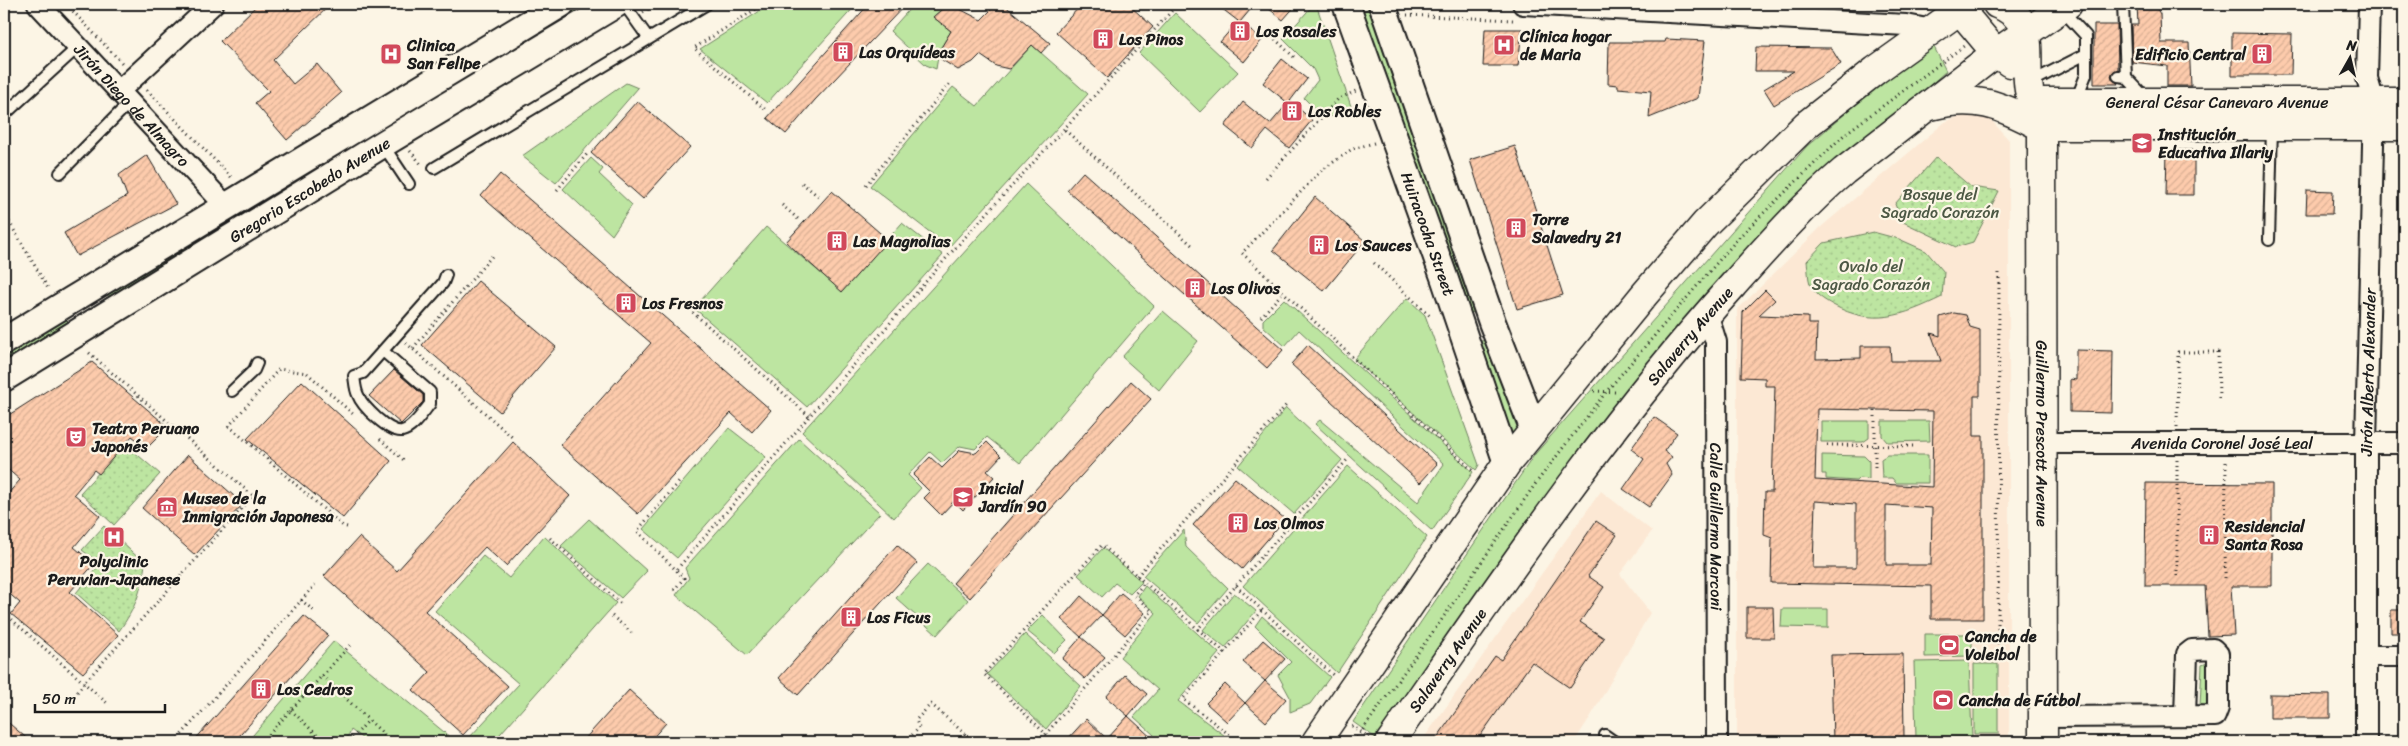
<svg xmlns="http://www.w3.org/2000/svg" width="2408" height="746" viewBox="0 0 2408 746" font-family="Sriracha,sans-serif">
<defs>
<pattern id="garden-dots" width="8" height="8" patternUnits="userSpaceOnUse" patternTransform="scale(1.25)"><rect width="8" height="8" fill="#bde5a1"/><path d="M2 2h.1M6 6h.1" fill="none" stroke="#a2c48a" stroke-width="1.8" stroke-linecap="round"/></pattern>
<pattern id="building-hatch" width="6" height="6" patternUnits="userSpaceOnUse" patternTransform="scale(1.25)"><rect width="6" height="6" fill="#fdcbac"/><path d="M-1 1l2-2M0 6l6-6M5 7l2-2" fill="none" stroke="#d8ae93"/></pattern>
</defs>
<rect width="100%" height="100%" fill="#fcf5e5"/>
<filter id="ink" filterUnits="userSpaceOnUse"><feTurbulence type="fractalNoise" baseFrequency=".02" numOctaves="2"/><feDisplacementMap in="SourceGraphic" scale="10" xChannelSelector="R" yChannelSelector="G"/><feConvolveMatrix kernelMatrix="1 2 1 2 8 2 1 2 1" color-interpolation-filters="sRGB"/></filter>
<g filter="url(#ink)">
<path fill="#fce8d4" d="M1967 113 1991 120 2009 140V742H1737V310L1821 227 1945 122Z
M1601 491 1652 531 1620 574 1650 613 1591 716 1574 742H1421Z"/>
<path fill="#bde5a1" stroke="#6c805e" d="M574 4H592L487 72 479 59Z
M771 4H857L767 103 700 49Z
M914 4H955V6L941 10 933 17 951 31 939 51 936 69 926 65 890 31Z
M1314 4H1316L1353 112 1324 118 1304 98 1318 80 1313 69 1283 39Z
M1374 6 1481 311 1465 314 1359 13Z
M1175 13 1238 72 1200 112 1139 53Z
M1932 43 1946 71 1825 179 1567 477 1377 739 1353 722 1535 454 1807 146 1911 58Z
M1032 45 1088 94 949 247 870 186 953 87 977 106Z
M626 83 638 88 556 183 522 156Z
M340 142 346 159 112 299 102 290Z
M591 158 603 169 599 174 632 205 612 235 563 189Z
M1026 184 1154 306 1020 463 987 437 975 449 960 446 942 463 930 452 908 475 921 488 894 518 802 432Z
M902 223 943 255 807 407 694 308 766 227 842 291Z
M1407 298 1425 315 1479 465 1476 470 1354 359Z
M1284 299 1473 472 1432 531 1315 424 1320 420 1418 502 1444 464 1299 330 1285 346 1263 326V320Z
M1163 311 1198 341 1159 390 1122 357Z
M63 316 69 323 4 365V349Z
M1492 338 1521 423 1510 438 1478 342Z
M1286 408 1342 460 1294 514 1238 466Z
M1821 421H1869V438L1863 442H1821Z
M1882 421H1929L1930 441 1887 442 1882 436Z
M729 428 766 457 677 558 643 529Z
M799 439 880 513 747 655 676 595 689 578 685 568Z
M1822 455 1864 456 1869 461V479L1859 478 1856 481 1826 479V474H1822Z
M1887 455H1928V483H1896L1892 478H1882L1881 459Z
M1348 466 1427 537 1337 673 1243 586Z
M589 519 647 571 621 598 561 546Z
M1184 530 1186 547 1228 588 1198 623 1143 576Z
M544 536 616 603 493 742H473L469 738 519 684 435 611 483 556 509 578Z
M1103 548 1142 582 1130 594 1115 583 1102 597 1078 575Z
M928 564 968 600 937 635 896 598Z
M1145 586 1219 653 1178 701 1232 741 1148 742 1154 735 1134 717 1158 690 1120 657 1156 613 1138 596Z
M1234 593 1256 611 1225 648 1203 630Z
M1782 609H1828V628L1781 627Z
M1043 615 1067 640 1054 653 1027 631Z
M1262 616 1330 677 1310 704 1290 712V697L1278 675 1291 662 1255 626Z
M1025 634 1081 686 1046 729 987 674Z
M1925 634H1972V656L1925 657Z
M334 641 456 742H367L351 730 345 742H247Z
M1969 661 1972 737 1916 739 1914 662Z
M2207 663 2212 666 2210 707 2205 710 2200 706 2202 665Z
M1974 664H1998V734H1974Z"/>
<path fill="url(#garden-dots)" stroke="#6c805e" d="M1936 157 1971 187 1999 191 1973 242 1956 247 1901 221 1895 204Z
M1873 232 1899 239 1926 251 1944 272 1942 297C1903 316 1873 327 1833 305 1824 300 1814 294 1810 284 1808 278 1808 269 1807 261L1824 243Z
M125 444 160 474 114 525 80 493Z
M104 526 145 564C141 592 136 607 119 631L76 593 100 564 82 550Z"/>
<path fill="url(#building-hatch)" stroke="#1c1c1c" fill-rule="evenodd" d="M258 4H331L273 60 293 84 317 64 341 93 287 140 255 103 269 91 220 41Z
M869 4H906L815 100 786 134 767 118Z
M997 4H1003L1050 43 1041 53 1032 45 1009 69 996 66 980 55 973 62 958 70 939 58V51L951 31 933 17 941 10 954 6 981 20Z
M1082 4H1128L1153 27 1107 78 1056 32Z
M1216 4H1255L1240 22 1262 40 1244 62 1220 42 1238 21Z
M1263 4H1297L1283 20Z
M2137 4H2154L2160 14 2161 43H2189L2191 86H2167V66L2132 62 2131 25H2138Z
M2094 25H2117L2118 69 2113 72 2111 76 2118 84H2094Z
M1485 29H1522L1518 66H1483Z
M2232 33 2292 34 2291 75H2232Z
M1666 39 1705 41 1698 98 1649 118 1651 91 1618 88V85L1608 84 1609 42H1665Z
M1756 47 1831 48 1841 64 1774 105 1764 89 1794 71H1755Z
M1282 59 1307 79 1290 101 1312 120 1289 148 1267 130 1252 148 1225 126 1243 102 1270 124 1288 103 1263 83Z
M637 101 690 147 643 199 591 153Z
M1515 146 1563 295 1517 309 1470 160Z
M2167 150H2194V195H2166Z
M147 155 176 204 77 256 64 233 127 196 119 175Z
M1083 172 1283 350 1267 368 1067 190Z
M500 174 771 410 752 432 731 413 638 514 560 445 651 343 481 196Z
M2307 190 2333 191 2332 214H2306Z
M832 191 888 240 842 292 786 242Z
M1315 197 1365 241 1324 291 1273 250Z
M478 281 556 347 500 412 422 345Z
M1765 290 1775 300 1759 315 1808 317V324H1817L1816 359 1861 358V346H1890L1891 361H1941L1931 333 1940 336V317L1954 313 1966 315 1970 327 1980 330V396H1974V436H1983V619H1931V586L1771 583 1772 538 1764 535 1765 492H1772L1775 386H1765V378L1741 377 1743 312ZM1817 409 1933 411 1932 487 1815 480ZM1815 501 1856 504V568H1813ZM1886 505 1932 508 1931 565H1886Z
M1308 345 1437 464 1420 483 1291 364Z
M2076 350 2113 351 2112 413 2070 412V379L2076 380Z
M92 362 168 427 147 448 132 436 99 474 94 470 74 494 100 516 74 547 94 564 70 592 118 635 83 673 11 614 20 603 4 589V498L20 480 4 466V418Z
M394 370 423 395V402L401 424 369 396Z
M302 381 391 461 343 518 247 439Z
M1131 381 1151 399 970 598 953 583Z
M1654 417 1677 433 1664 451 1672 457 1666 464 1672 475 1649 507 1623 489 1644 459 1631 449Z
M513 442 570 496 506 566 485 547 425 611 508 686 463 735 413 690 430 672 324 576 359 537 397 571Z
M987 442 1001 456 987 471 994 477 963 510 954 501 941 515 924 498 930 492 913 475 930 457 942 468 960 450 976 453Z
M188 455 243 504 195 555 142 508Z
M1235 478 1285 519 1242 569 1193 525Z
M2146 483 2272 484V586H2231L2234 635 2208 636 2205 586H2145Z
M1596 521 1617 535 1588 576 1604 587 1580 622 1604 638 1570 688 1532 662 1476 742H1434L1495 656 1501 660Z
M897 545 917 563 798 695 779 678Z
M1121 593 1145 613 1125 635 1102 615Z
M1081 596 1102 615 1081 637 1061 619Z
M1747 607H1773L1774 638H1747Z
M2391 610H2404V633H2391Z
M304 616 328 635 234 742H193Z
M1081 637 1105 657 1085 679 1062 659Z
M1263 640 1285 659 1265 681 1243 662Z
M1903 654 1904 741 1833 742 1831 655Z
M1125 675 1147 694 1128 716 1106 697Z
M1265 681 1286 699 1266 722 1245 703Z
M1225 684 1245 703 1227 722 1206 703Z
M629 690 666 723 649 742H582Z
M2270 694 2330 695V718H2270Z
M1128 716 1156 742H1065L1086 719 1107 739Z
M4 719 31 742H4Z"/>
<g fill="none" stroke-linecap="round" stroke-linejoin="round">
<g stroke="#1c1c1c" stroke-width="14">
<path id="service" d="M624 4 649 39
M2123 4 2126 77
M2061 9 2086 36V75L2076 100
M2118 76 2126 77 2146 98
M2031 82 2086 54
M4 115 78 47
M383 145 409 184
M434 168 707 4
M60 173 130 102
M2269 240 2272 127
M383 351 430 392V404C423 412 413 429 402 431 389 433 362 406 358 395 355 389 355 382 354 376L363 373 443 283 446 275
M232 391 254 370 257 363
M1605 735 1615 742"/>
</g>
<g stroke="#1c1c1c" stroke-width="24">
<g id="minor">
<path id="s1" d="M38 4 226 206"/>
<path d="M1523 4 1906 25 1932 30"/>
<path d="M119 91 213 4"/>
<path id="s2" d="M1707 313 1716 342 1717 742"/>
<path id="s3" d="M2041 443H2404"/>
<path d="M2366 656H2404"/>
<path d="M2043 717 2215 716 2218 708V654L2213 649 2192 650 2187 654 2185 716"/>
<path id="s4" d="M2366 742V443L2374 102 2367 78 2369 4"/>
</g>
</g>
<g stroke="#1c1c1c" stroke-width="30">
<g id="tertiary">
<path id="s5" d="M1346 4 1444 277 1507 463"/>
<path d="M1382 4 1492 322 1534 430"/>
<path d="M4 341 561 4"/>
<path id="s6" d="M4 378 383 144 616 4"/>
</g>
</g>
<g stroke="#1c1c1c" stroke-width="31">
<g id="secondary">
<path id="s7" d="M1997 4C2039 19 2023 56 2029 90 2031 105 2040 119 2042 134L2043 742"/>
<path d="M1960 10 1996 53 2010 63"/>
<path id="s8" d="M2031 102H2404"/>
<path d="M1930 106C1974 94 2001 105 2040 126H2404"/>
<path d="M1316 742 1507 463 1644 295 1705 224 1806 125 1876 70 1968 4"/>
<path id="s9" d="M1390 742C1499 586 1605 427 1733 285 1768 246 1803 206 1844 171L1996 53 2068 4"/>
</g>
</g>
<path stroke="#1c1c1c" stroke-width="3" stroke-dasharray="1 4" stroke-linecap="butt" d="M66 4 122 63
M764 4 694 48 767 111
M643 12 656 4
M1407 15 1513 20
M1275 39 1296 59
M147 90 233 179
M1065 130 1194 247
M1374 143 1352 149 1321 171 1242 253 1474 472
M410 151 422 165
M1266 178 1338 99 1356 91
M802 183 818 196
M866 185 951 82
M557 190 587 154
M782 205 798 219
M4 213 49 290
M1374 263 1430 316
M689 309 809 416
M1261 317 1283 292
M406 343 512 437
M413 348 492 256
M1594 391 1615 392
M1875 411V471
M2177 427 2178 352H2218L2219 398
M380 439 406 462
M1827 445 1916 446
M2177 460V580
M347 527 343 526 229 426 279 369 307 373 353 414
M550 538 622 605
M677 569 949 255 1178 4
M1137 576 1287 404
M2225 578 2226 461
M1236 586 1334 676
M674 590 684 578 637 531 680 481
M301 600 314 611
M4 613 107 703
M612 616 633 634
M1197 630 1347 460
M1998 644 1999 273
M322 676 392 742
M74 696 84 683 253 496 87 351
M291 710 324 742
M1352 726 1370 738
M175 742 315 585
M262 742 351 644
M349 742 368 721
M905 742 919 728 916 720 931 704 974 742
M957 742 965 734
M1039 742 1152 611 1134 595 1145 582
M1054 742 984 674 1102 545 1225 653
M1236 742 1230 735 1183 699 1262 610
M1354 742 1440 622 1536 483 1606 392 1740 236 1846 133 1964 46"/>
<use href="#service" stroke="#fcf5e5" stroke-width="10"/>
<use href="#minor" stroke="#fcf5e5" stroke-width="20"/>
<use href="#tertiary" stroke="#fcf5e5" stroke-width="26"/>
<use href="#secondary" stroke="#fcf5e5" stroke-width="28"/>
</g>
</g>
<defs>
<g id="building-square" transform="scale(1.125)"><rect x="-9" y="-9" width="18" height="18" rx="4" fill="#d1495b" stroke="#fcf5e5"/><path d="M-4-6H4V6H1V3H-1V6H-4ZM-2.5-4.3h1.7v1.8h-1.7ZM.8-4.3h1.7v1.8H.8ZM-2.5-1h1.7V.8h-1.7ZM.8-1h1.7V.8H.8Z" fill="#fff"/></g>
<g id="hospital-square" transform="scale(1.125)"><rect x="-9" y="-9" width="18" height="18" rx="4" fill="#d1495b" stroke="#fcf5e5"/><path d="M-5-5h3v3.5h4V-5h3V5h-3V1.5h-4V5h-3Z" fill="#fff"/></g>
<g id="school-square" transform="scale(1.125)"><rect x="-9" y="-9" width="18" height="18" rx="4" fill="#d1495b" stroke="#fcf5e5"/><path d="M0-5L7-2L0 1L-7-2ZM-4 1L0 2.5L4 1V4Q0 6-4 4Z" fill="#fff"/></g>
<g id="theatre-square" transform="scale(1.125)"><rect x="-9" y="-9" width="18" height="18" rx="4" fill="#d1495b" stroke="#fcf5e5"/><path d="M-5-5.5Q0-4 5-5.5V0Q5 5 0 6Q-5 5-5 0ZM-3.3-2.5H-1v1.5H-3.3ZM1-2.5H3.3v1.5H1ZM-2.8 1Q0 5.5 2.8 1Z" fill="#fff"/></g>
<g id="museum-square" transform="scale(1.125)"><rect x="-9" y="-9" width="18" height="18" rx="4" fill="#d1495b" stroke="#fcf5e5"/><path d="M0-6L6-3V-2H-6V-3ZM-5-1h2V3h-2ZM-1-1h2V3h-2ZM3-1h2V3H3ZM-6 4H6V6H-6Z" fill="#fff"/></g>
<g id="stadium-square" transform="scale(1.125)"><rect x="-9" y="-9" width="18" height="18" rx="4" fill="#d1495b" stroke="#fcf5e5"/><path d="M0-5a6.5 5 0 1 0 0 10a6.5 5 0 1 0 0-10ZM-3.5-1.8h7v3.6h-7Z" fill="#fff"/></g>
</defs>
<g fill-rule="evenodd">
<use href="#building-square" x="1240" y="31"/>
<use href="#building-square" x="1103" y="39"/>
<use href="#hospital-square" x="1504" y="45"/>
<use href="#building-square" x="843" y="52"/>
<use href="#hospital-square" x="391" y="54"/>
<use href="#building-square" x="2262" y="54"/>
<use href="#building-square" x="1292" y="111"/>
<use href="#school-square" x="2142" y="143"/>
<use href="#building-square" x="1516" y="228"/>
<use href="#building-square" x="837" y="241"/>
<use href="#building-square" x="1319" y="245"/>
<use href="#building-square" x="1195" y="288"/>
<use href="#building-square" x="626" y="303"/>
<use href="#theatre-square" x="76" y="437"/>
<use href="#school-square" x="963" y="497"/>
<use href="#museum-square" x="167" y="507"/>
<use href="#building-square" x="1238" y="523"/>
<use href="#building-square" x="2209" y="535"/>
<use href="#hospital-square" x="114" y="537"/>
<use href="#building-square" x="851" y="617"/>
<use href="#stadium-square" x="1949" y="645"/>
<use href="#building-square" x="261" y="689"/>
<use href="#stadium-square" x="1943" y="700"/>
</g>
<g text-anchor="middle" stroke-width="4.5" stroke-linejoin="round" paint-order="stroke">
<g font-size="16" font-weight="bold" fill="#1c1c1c" stroke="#fcf5e5" text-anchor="start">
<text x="1256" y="37">Los Rosales</text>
<text x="1520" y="42">Clínica hogar<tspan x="1520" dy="18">de Maria</tspan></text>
<text x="1119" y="45">Los Pinos</text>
<text x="407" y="51">Clinica<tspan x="407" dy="18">San Felipe</tspan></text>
<text x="859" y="58">Las Orquídeas</text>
<text x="2246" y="60" text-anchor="end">Edificio Central</text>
<text x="1308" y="117">Los Robles</text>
<text x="2158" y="140">Institución<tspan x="2158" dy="18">Educativa Illariy</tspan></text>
<text x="1532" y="225">Torre<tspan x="1532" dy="18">Salavedry 21</tspan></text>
<text x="853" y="247">Las Magnolias</text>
<text x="1335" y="251">Los Sauces</text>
<text x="1211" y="294">Los Olivos</text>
<text x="642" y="309">Los Fresnos</text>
<text x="92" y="434">Teatro Peruano<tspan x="92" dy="18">Japonés</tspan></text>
<text x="979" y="494">Inicial<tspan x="979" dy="18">Jardín 90</tspan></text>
<text x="183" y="504">Museo de la<tspan x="183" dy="18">Inmigración Japonesa</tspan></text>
<text x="1254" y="529">Los Olmos</text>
<text x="2225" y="532">Residencial<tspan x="2225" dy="18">Santa Rosa</tspan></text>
<text x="114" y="567" text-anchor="middle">Polyclinic<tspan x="114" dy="18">Peruvian-Japanese</tspan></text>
<text x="867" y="623">Los Ficus</text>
<text x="1965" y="642">Cancha de<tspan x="1965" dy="18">Voleibol</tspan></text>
<text x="277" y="695">Los Cedros</text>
<text x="1959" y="706">Cancha de Fútbol</text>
</g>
<g font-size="16" fill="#1c1c1c" stroke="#fcf5e5">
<text dy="6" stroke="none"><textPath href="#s8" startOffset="186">General César Canevaro Avenue</textPath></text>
<text dy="6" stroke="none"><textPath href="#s1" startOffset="138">Jirón Diego de Almagro</textPath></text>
<text dy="6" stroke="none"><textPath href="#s6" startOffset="359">Gregorio Escobedo Avenue</textPath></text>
<text dy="6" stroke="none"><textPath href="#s5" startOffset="244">Huiracocha Street</textPath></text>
<text dy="6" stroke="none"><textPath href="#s9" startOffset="505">Salaverry Avenue</textPath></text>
<text dy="6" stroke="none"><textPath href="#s4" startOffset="370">Jirón Alberto Alexander</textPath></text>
<text dy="6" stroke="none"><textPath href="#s7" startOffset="445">Guillermo Prescott Avenue</textPath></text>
<text dy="6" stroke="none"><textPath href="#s3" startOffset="181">Avenida Coronel José Leal</textPath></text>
<text dy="6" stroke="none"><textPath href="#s2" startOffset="215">Calle Guillermo Marconi</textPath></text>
<text dy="6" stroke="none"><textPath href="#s9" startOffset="100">Salaverry Avenue</textPath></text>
</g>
<g font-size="16" fill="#4c5844" stroke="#fcf5e5">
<text x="1940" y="200">Bosque del<tspan x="1940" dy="18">Sagrado Corazón</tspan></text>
<text x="1871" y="272">Ovalo del<tspan x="1871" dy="18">Sagrado Corazón</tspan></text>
</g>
</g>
<rect width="2408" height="746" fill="none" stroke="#fcf5e5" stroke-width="20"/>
<rect x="10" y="10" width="2388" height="726" fill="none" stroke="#1c1c1c" stroke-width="2" filter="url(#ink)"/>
<g transform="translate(2350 58) rotate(8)" stroke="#fcf5e5" stroke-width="4" paint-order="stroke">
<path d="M0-4L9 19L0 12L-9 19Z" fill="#1c1c1c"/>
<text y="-8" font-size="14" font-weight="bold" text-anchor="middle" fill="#1c1c1c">N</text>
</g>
<path d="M35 704v8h130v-8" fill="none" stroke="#1c1c1c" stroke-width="2.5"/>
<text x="42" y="704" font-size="15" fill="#1c1c1c" stroke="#fcf5e5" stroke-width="4" paint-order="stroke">50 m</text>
</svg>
